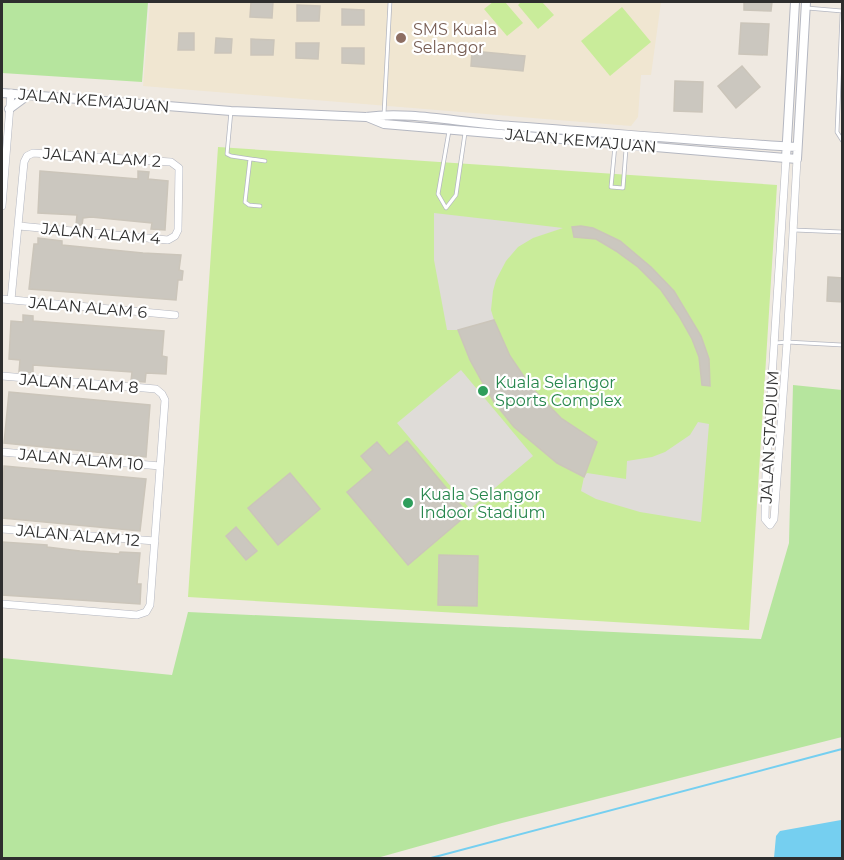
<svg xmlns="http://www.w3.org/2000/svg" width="844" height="860" viewBox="0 0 844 860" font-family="Montserrat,sans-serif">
<rect width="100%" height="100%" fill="#efe9e1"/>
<path fill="#f0e6d1" d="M150 2H661L651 75H641L638 117 631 126 143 86Z"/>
<path fill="#b6e59e" d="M2 2H148L142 82 2 73Z
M793 385 842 390V737L502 823 377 858H2V658L172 675 188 612 761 639 789 543Z"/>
<path fill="#c9ec9a" d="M493 2H505L523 23 507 36 484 9Z
M521 2H542L554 15 538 29 518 5Z
M622 7 651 42 610 76 581 41Z
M218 147 777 185 749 630 188 597Z"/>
<path fill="#dfdcd8" d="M434 213 563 228 533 238 518 247 506 261 496 280 493 291 491 310 494 320 458 330H447L434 260Z
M461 370 533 456 470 509 397 423Z
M698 422 709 424 701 522 640 512 596 499 581 491 584 477 587 473 626 479 627 461 652 457 665 452 690 435Z"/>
<path fill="#75cff0" d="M841 820 842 858H774L776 836 780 831Z"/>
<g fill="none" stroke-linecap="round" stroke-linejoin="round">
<path stroke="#75cff0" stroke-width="2" d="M431 858 842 749"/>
</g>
<path fill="#cbc7bf" stroke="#cbc5ba" stroke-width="1.5" d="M251 2H273L272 18 250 17Z
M744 2H772L771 11 744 10Z
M297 5 320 6 319 21H297Z
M342 9 364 10V25H342Z
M741 23 769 24 767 55 739 54Z
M179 33H194V50H178Z
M216 38 232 39 231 53H215Z
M251 39 274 40 273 55H251Z
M296 43H319L318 59 296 58Z
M342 48H364V64L342 63Z
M472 51 525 56 523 71 471 66Z
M742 66 760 87 736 108 718 86Z
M675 81 703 82 702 112 674 111Z
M40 171 138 179V171L149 172 148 179 168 181 165 230 151 229 152 223 91 217 83 218 82 225H76L77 215 38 213Z
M581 226 593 228 620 241 651 267 674 291 701 336 709 359 710 386 702 385 699 357 692 339 679 316 661 290 638 267 616 251 596 239 574 237 572 227Z
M38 238 62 241V245L143 253 181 255 179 270 183 271 182 280H178L176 300 29 289 34 244H38Z
M828 277 843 278V302L827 301Z
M23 315 33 316V321L164 331 162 356 167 357 166 374 146 373 145 382 131 381 132 372 33 365V373L19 372 20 360 9 359 11 321 23 322Z
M494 320 510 356 531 387 561 418 597 442 584 477 557 463 514 427 494 402 481 380 470 360 458 330Z
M9 392 150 405 146 457 4 443Z
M407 441 468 514 408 565 347 492 373 470 361 456 377 442 389 456Z
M4 466 146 479 140 531 2 518Z
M290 473 320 509 278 545 248 508Z
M236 527 257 551 246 560 226 536Z
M2 542 47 545V547L80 551 119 554 120 552 140 553 137 584H141L140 604 2 595Z
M439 555 478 556 477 606 438 605Z"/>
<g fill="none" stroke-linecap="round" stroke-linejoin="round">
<g stroke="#b4b7c1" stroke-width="4.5">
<path id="service" d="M807 8 842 11
M842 14 837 132 842 140
M231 111 227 154 231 156 265 161
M384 114 390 2
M449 131 438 194 446 208 456 195 465 133
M616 135 611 187 623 188 627 136
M250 159 245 202 249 205 260 206
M794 230 842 232
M776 343 787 342 842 345"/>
</g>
<g stroke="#b4b7c1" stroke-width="8">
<path id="minor" d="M786 158 766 471 765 519 770 525 774 519 787 342 797 159
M2 206 11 93
M2 299 175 315
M11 300 24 162 27 156 33 153 171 162 179 168 178 230 175 236 168 240 19 226
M2 376 156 389 162 394 165 400 150 605 146 612 137 615 2 604
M2 452 160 466
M2 529 155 541"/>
</g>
<g stroke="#b4b7c1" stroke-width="10">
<path id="tertiary" d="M2 93 231 111 366 117C409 111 455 122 498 125 598 132 697 141 797 147
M9 109 28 95
M367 117 384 124 797 159 806 2
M786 158 795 2"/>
</g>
<use href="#service" stroke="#fff" stroke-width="3"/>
<use href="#minor" stroke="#fff" stroke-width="7"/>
<use href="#tertiary" stroke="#fff" stroke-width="8"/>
</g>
<circle fill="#8d6e63" stroke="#fff" stroke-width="2" cx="401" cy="38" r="6"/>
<g fill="#2e9e5b" stroke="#fff" stroke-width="2">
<circle cx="483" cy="391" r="6"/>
<circle cx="408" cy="503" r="6"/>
</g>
<g text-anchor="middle" stroke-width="4.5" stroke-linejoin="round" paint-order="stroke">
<g font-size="16" fill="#785e54" stroke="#fff" text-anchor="start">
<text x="413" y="35">SMS Kuala<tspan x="413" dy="18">Selangor</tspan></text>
</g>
<g font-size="16" fill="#2e2e2e" stroke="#fff">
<text transform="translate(94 100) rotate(5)" y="6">JALAN KEMAJUAN</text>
<text transform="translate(581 140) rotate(5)" y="6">JALAN KEMAJUAN</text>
<text transform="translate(102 157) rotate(4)" y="6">JALAN ALAM 2</text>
<text transform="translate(101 233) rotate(5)" y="6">JALAN ALAM 4</text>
<text transform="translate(88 307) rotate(5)" y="6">JALAN ALAM 6</text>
<text transform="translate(79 383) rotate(4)" y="6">JALAN ALAM 8</text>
<text transform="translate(769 437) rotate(-87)" y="6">JALAN STADIUM</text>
<text transform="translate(81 459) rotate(5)" y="6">JALAN ALAM 10</text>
<text transform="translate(78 535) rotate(5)" y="6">JALAN ALAM 12</text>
</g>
<g font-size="16" fill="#27864d" stroke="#fff" text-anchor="start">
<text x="495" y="388">Kuala Selangor<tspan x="495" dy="18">Sports Complex</tspan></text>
<text x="420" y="500">Kuala Selangor<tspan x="420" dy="18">Indoor Stadium</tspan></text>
</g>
</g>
<rect width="844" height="860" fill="none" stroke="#2e2e2e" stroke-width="6"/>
</svg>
